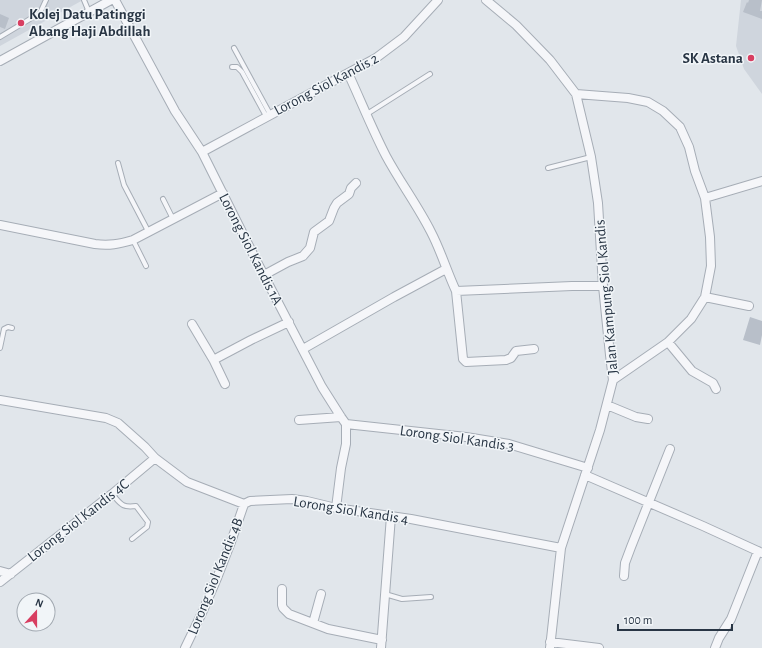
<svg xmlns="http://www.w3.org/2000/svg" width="762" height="648" viewBox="0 0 762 648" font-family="'Alegreya Sans',sans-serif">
<rect width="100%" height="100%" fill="#e1e6eb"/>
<path fill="#cfd5dd" d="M0 0H83L0 46Z
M741 0H762V94L744 69 736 46Z"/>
<path fill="#b8bfc9" d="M749 0H762L760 11H762V19L743 12 747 2 748 3Z
M0 14 9 18 5 29 0 27Z
M750 317 762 321V335L760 345 743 340Z"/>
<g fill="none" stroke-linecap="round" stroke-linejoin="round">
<g stroke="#a6adb6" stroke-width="6">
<path id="service" d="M84 0 89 12
M0 37 40 13 46 0
M234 48 270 114
M232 67H237L242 72 266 116
M367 114 430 74
M118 163 124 185 148 231
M548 168 591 157
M163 199 173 219
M133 240 146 266
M0 348 4 329 8 327 12 328
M112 494C121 504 122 508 136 506L148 522 147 527 132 539
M385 594 402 599 431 597"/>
</g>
<g stroke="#a6adb6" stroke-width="10">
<path id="minor" d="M115 0 175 111 202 152 255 258 322 387 341 417 346 424V444L341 468 336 508
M486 0 516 25 550 60 576 94 591 157 598 203 603 286 610 355 613 380 600 430 561 548 550 648
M0 61 111 0
M348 73C361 101 372 129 386 156 400 182 418 206 431 232 441 251 447 272 456 291L572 286H603
M576 94 628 98 648 102 663 111 680 127 689 147 695 171 705 198 710 237 711 266 705 297 691 319 668 342 613 380
M202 152 376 58 404 37 438 0
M705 198 762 181
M0 225 95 244C109 246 119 244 133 240L223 193
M264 275 288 262 303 256 310 248 314 232 329 221 334 208 337 203 349 194 351 188 356 183
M456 291 463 359 466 362 506 360 511 358 516 351 534 349
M705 297 749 306
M192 324 214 361
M668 342 692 371 713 383 716 389
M303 349 394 297 446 269
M225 384 214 361 217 358 251 340 289 322
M0 400 106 418 118 423 145 447 155 458 187 482 244 504 250 501 292 499 307 501 336 508 411 519 561 548
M607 405 636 417 648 419
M299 420 341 417
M346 424 466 437 509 444 588 468
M585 475 703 526 762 553
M0 571 11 574
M624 576 625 563 631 547 670 449
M0 582 112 494 155 458
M282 589V605L283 608 289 614 328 629 382 640
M313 623 321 594
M550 642 599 648
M185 648C209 601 228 554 244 504
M381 648 391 516
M715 648 719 638 731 619 758 551"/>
</g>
<use href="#service" stroke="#f5f6f9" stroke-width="4"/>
<use href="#minor" stroke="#f5f6f9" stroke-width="8"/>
</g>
<g fill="#d83e61" stroke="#f1f5f8" stroke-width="1.5">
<circle cx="21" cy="23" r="4"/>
<circle cx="751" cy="58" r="4"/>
</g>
<g text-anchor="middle" stroke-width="3" stroke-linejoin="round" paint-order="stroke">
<g font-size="15" font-weight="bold" fill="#283544" stroke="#f1f5f8" text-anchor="start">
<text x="29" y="19">Kolej Datu Patinggi<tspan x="29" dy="17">Abang Haji Abdillah</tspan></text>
<text x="743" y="63" text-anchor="end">SK Astana</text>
</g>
<g font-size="15" fill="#283544" stroke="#f1f5f8">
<text transform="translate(326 84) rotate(-28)" y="5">Lorong Siol Kandis 2</text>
<text transform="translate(251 249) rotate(63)" y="5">Lorong Siol Kandis 1A</text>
<text transform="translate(606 297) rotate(-95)" y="5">Jalan Kampung Siol Kandis</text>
<text transform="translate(457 438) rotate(8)" y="5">Lorong Siol Kandis 3</text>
<text transform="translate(351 510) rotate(9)" y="5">Lorong Siol Kandis 4</text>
<text transform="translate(78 520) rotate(-38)" y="5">Lorong Siol Kandis 4C</text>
<text transform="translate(215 576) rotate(-68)" y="5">Lorong Siol Kandis 4B</text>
</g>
</g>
<g transform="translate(36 612) rotate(21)"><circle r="19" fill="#f1f5f8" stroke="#a1a8b0"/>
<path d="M0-3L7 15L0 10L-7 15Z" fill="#d83e61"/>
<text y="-6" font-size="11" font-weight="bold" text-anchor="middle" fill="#283544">N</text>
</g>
<path d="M618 624v6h114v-6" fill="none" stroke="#283544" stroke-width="2"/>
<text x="624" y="624" font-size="12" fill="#283544" stroke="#f1f5f8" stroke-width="3" paint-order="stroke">100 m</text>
</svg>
